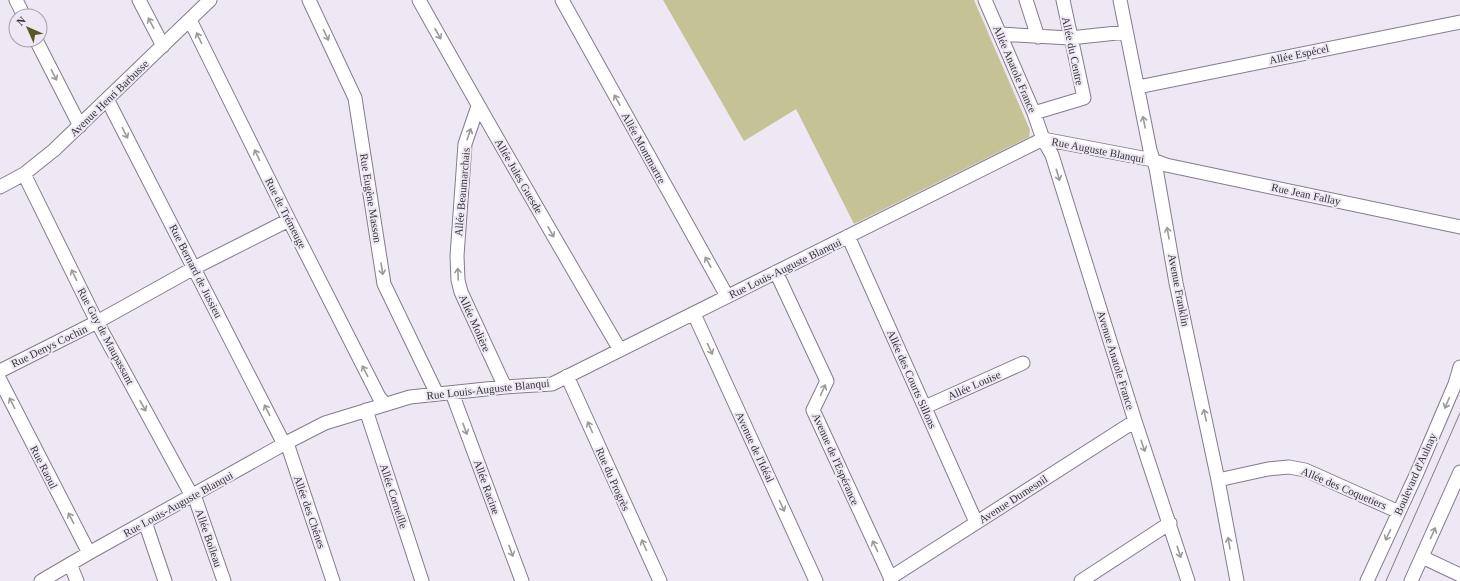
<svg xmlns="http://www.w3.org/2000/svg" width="1460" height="581" viewBox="0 0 1460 581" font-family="'Times New Roman',serif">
<rect width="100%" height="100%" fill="#eee8f4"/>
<path fill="#c5c296" d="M663 0H974L1030 130 1029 137 854 224 796 109 744 141Z"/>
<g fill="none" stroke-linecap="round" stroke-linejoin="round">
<g stroke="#837d88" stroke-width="15">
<path id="minor" d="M16 0 24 16
M139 0 163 46
M309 0 355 98 384 284 437 394
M419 0C485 118 552 234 620 350
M562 0 727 296
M985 0 1034 113 1043 139 1052 155 1135 421 1188 581
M1026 0 1038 37
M1120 0 1150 150 1156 168 1176 283 1218 480 1237 581
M190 20 289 220 379 397 385 404
M1000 34 1070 38 1126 32
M36 40 80 126
M1138 87 1460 22
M107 99 284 444
M478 106 465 144 457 256 458 280 461 292 505 387
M1034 113 1084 98 1063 0
M1043 139 1153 160 1166 165 1460 227
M24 174 97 322 192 496
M0 187 24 174 54 150 210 0
M848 236 976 522
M776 272 827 381 813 410 892 581
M694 314 816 581
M0 371 97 322 194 268 289 220
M567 376 660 581
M0 380 89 553
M452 393 522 581
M925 407 1023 363
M366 410 422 581
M287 443 333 581
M1218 480 1268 469 1289 467 1305 470 1321 477 1399 512
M194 495 224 581
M145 522 165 581
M1422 557 1460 575
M70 564 77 581
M890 578 1135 421
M41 581 89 553 284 444 325 423 410 397 505 387 552 384 1043 139
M1081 581 1170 523
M1367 581 1417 473 1455 384 1460 367
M1411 581 1460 472"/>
</g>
<use href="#minor" stroke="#fff" stroke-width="13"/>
<path stroke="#817d85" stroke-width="1" d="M1386 581 1460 413"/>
</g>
<defs><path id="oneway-shaft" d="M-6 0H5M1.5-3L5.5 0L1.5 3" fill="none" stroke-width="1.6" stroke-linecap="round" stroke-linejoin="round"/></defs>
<g stroke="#9a999b">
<use href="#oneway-shaft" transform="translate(151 23) rotate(-118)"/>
<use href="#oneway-shaft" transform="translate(438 34) rotate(61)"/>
<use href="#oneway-shaft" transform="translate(326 35) rotate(65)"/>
<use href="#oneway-shaft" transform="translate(199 38) rotate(-116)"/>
<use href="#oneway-shaft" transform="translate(54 75) rotate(63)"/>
<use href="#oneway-shaft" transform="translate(617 100) rotate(-119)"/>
<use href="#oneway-shaft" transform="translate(1144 122) rotate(-101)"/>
<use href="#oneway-shaft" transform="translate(125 133) rotate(63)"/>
<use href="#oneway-shaft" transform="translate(469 134) rotate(-71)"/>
<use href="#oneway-shaft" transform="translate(257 155) rotate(-116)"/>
<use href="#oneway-shaft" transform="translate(1058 175) rotate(73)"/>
<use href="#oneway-shaft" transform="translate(551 232) rotate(60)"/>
<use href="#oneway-shaft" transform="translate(1168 233) rotate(-100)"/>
<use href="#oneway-shaft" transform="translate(708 262) rotate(-119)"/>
<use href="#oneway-shaft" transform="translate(382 269) rotate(81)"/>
<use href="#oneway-shaft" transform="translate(458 274) rotate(-93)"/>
<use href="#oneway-shaft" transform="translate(74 275) rotate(-116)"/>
<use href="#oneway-shaft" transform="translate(710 349) rotate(65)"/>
<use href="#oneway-shaft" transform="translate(365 371) rotate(-117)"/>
<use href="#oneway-shaft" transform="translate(823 390) rotate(-65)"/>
<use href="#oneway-shaft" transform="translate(12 403) rotate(-117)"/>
<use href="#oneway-shaft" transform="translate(1447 403) rotate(113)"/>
<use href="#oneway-shaft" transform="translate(143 406) rotate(61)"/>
<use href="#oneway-shaft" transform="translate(267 410) rotate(-117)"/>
<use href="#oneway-shaft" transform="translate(1205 415) rotate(-102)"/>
<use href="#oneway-shaft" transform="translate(590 427) rotate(-114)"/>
<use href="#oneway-shaft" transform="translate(465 429) rotate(70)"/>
<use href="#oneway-shaft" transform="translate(1143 446) rotate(71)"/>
<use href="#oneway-shaft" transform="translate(782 506) rotate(65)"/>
<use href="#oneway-shaft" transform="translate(71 518) rotate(-117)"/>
<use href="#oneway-shaft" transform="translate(1433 533) rotate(-66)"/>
<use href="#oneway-shaft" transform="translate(1388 535) rotate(115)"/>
<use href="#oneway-shaft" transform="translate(1229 543) rotate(-100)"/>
<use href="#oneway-shaft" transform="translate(644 545) rotate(-114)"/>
<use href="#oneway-shaft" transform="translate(875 546) rotate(-115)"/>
<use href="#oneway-shaft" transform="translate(511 551) rotate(70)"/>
<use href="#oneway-shaft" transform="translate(1179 552) rotate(72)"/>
</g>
<g text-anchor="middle" stroke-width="4" stroke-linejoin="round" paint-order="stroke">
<g font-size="11" fill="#353337" stroke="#eee8f4">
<text transform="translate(1073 51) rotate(78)" y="4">Allée du Centre</text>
<text transform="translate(1299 54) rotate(-12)" y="4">Allée Espécel</text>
<text transform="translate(1015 69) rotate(67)" y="4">Allée Anatole France</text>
<text transform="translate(109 98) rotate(-44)" y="4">Avenue Henri Barbusse</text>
<text transform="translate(644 148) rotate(61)" y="4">Allée Montmartre</text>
<text transform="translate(1098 150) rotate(11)" y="4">Rue Auguste Blanqui</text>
<text transform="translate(519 176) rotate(60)" y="4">Allée Jules Guesde</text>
<text transform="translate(462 192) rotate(-85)" y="4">Allée Beaumarchais</text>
<text transform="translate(1306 194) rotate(12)" y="4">Rue Jean Fallay</text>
<text transform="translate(371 198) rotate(81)" y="4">Rue Eugène Masson</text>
<text transform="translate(286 213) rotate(63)" y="4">Rue de Trémeuge</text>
<text transform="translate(785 268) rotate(-26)" y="4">Rue Louis-Auguste Blanqui</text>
<text transform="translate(196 271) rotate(63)" y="4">Rue Bernard de Jussieu</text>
<text transform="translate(1179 290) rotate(79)" y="4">Avenue Franklin</text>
<text transform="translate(475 323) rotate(66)" y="4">Allée Molière</text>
<text transform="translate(106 336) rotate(62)" y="4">Rue Guy de Maupassant</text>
<text transform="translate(49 346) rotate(-26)" y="4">Rue Denys Cochin</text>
<text transform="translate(1116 360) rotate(73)" y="4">Avenue Anatole France</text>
<text transform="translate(912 379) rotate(66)" y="4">Allée des Courts Sillons</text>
<text transform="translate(974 385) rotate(-24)" y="4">Allée Louise</text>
<text transform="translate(488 389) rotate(-6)" y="4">Rue Louis-Auguste Blanqui</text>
<text transform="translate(755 447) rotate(65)" y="4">Avenue de l'Idéal</text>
<text transform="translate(836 459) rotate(66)" y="4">Avenue de l'Espérance</text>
<text transform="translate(44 467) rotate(63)" y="4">Rue Raoul</text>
<text transform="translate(1415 474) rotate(-66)" y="4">Boulevard d'Aulnay</text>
<text transform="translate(613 479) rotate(66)" y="4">Rue du Progrès</text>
<text transform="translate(487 487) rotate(70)" y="4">Allée Racine</text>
<text transform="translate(1344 488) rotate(23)" y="4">Allée des Coquetiers</text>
<text transform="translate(394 496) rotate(72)" y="4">Allée Corneille</text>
<text transform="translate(1013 499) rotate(-33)" y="4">Avenue Dumesnil</text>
<text transform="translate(178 504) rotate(-29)" y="4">Rue Louis-Auguste Blanqui</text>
<text transform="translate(310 512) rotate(71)" y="4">Allée des Chênes</text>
<text transform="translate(209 538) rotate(71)" y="4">Allée Boileau</text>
</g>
</g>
<g transform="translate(28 28) rotate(315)"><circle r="19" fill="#eee8f4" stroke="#a4a0a8"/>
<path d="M0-3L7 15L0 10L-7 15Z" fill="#5b5824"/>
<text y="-6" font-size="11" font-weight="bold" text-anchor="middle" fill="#353337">N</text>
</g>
</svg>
